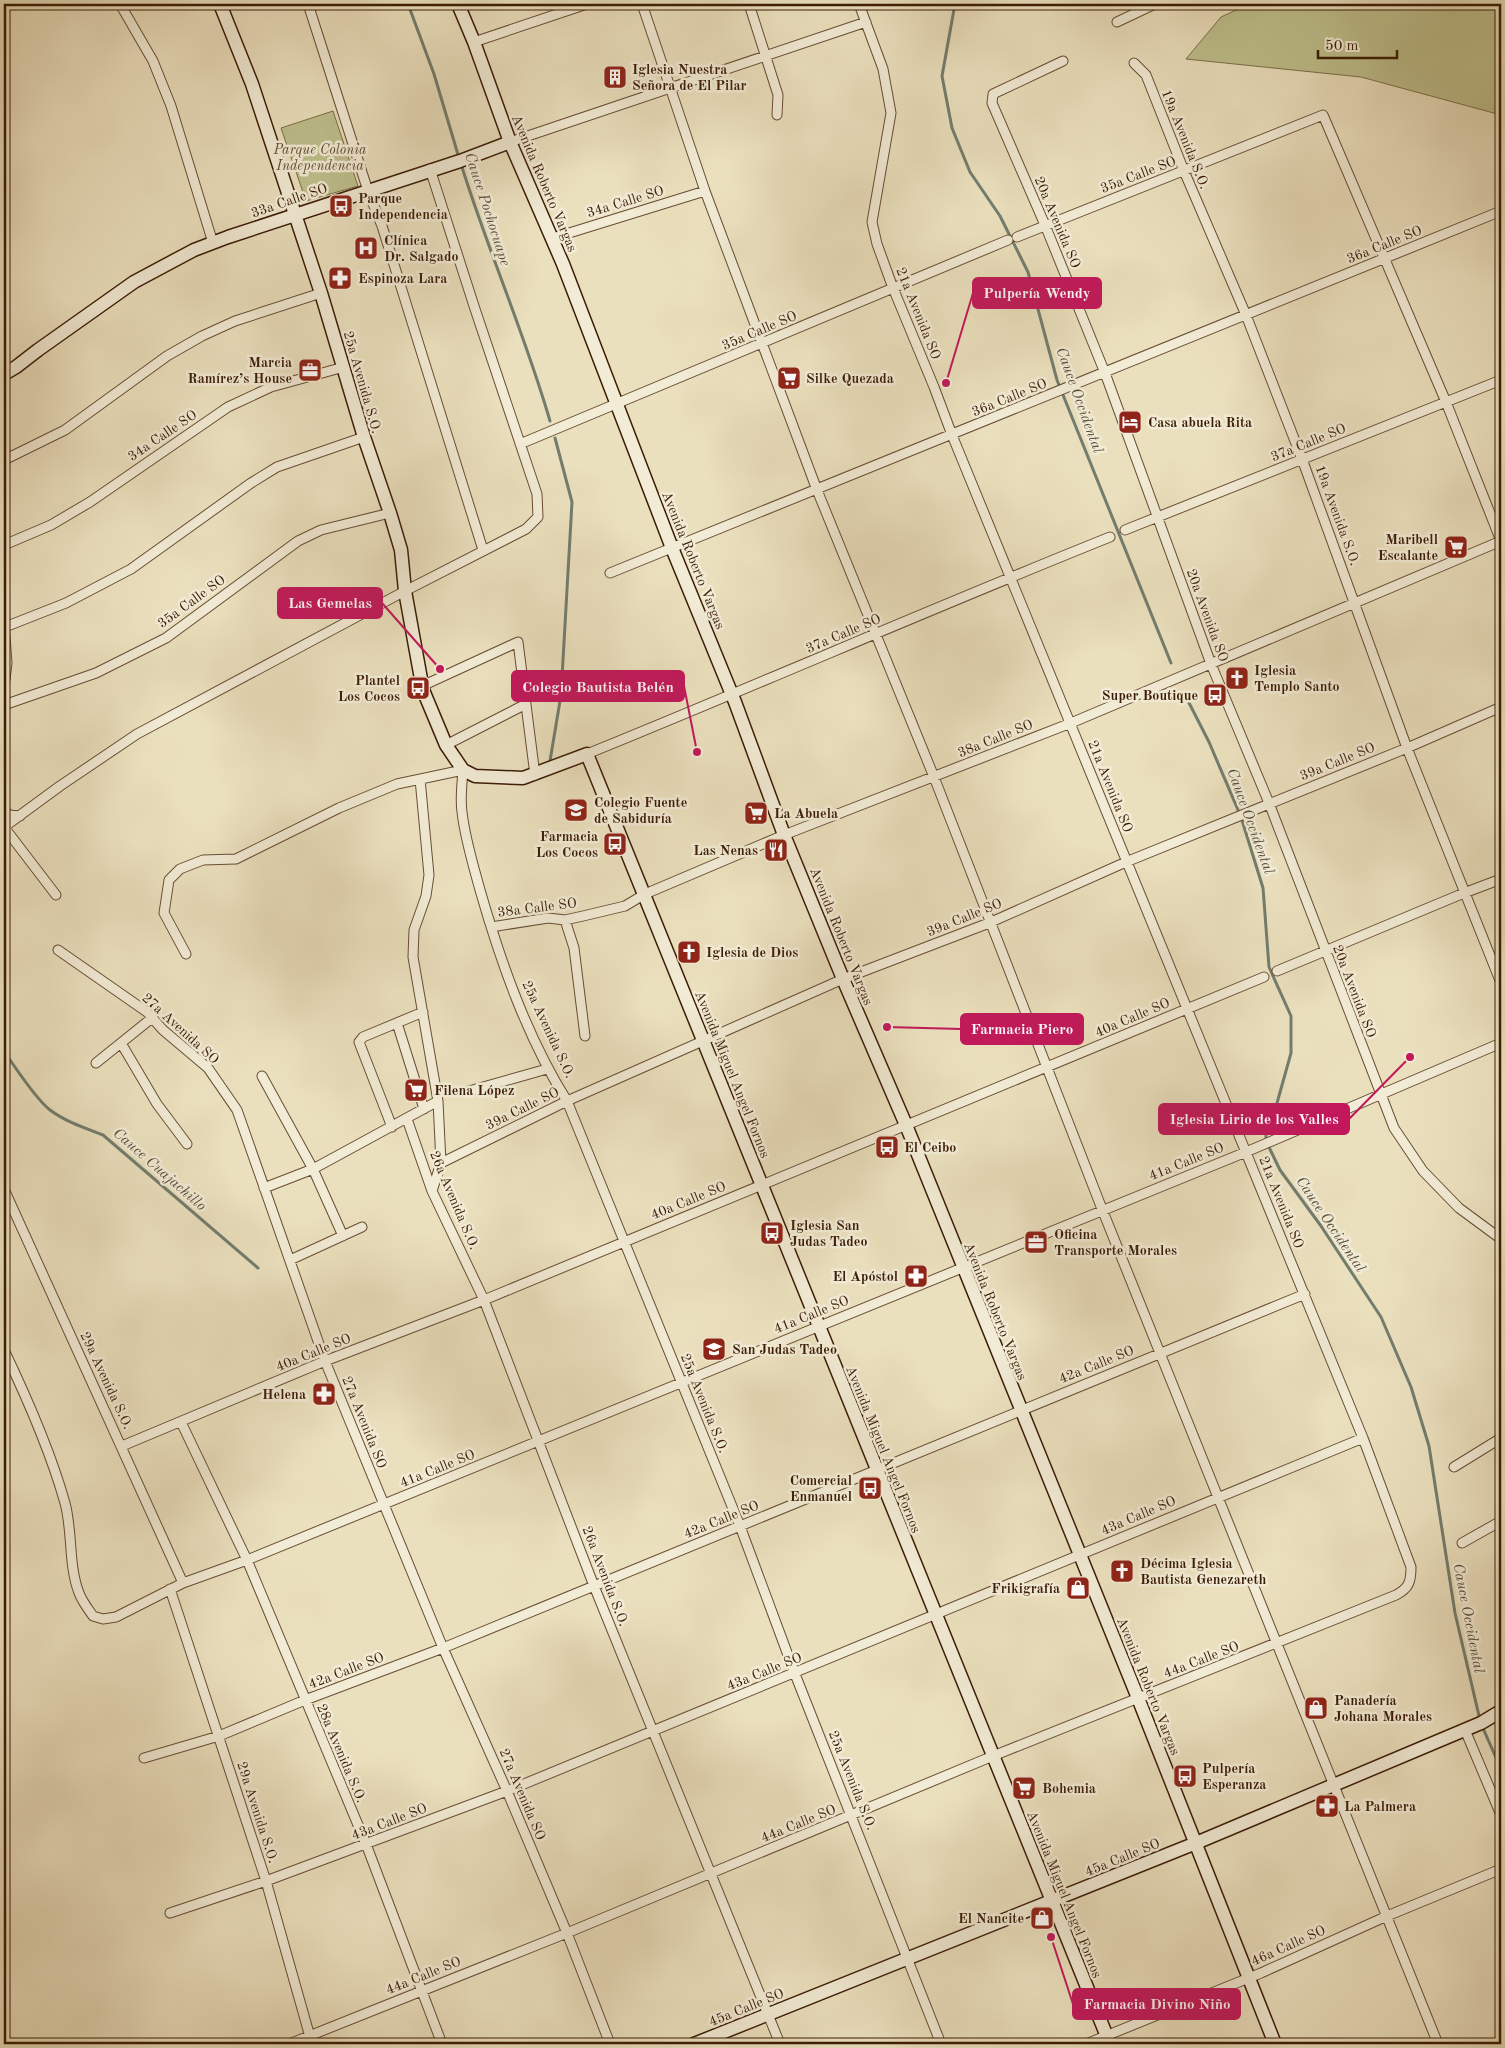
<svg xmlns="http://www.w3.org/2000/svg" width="1505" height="2048" viewBox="0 0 1505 2048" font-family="'Old Standard TT',serif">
<rect width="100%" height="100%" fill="#ebe0be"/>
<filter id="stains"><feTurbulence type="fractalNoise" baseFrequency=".004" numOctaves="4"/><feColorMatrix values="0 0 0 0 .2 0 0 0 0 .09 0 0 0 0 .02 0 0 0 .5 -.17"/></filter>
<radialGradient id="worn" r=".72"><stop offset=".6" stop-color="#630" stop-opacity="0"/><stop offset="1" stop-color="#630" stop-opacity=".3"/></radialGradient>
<path fill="#bec08d" stroke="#7c6e4a" d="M1249 4H1501V115L1361 77 1186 59 1221 17Z
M333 111 358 186 306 201 281 128Z"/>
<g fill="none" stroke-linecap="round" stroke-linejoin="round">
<path stroke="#737d6e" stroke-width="3" d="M408 4 434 74 459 158
M955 4 942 76 952 128 970 172 1000 216 1028 272 1057 380 1171 663
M461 164C488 251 525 334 550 421
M1185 695 1209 742 1241 817 1263 888 1269 967 1291 1016V1053L1277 1103 1266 1132V1141L1280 1170 1321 1226 1381 1317 1411 1387 1429 1446 1455 1613 1480 1720
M550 761 561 695 572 502 555 438
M4 1051C14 1066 37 1100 50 1110 66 1122 85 1128 103 1135L258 1268
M1482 1726 1501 1769"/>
<g stroke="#674d34" stroke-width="11">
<path id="street" d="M120 4 153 61 171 106 213 243
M308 4 368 191 382 226 483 550
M642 4 705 191 817 490 934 777 1102 1209 1438 2044
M749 4 778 95 777 115
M1117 22 1155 4
M474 42 587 4
M1063 61 993 94 992 103 1045 225 1105 373 1211 664 1269 803 1394 1128 1423 1171 1459 1208 1501 1239
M1134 63 1146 75 1184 171 1246 315 1302 459 1407 748 1501 983
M510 142 866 22
M1017 237 1323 115 1446 402 1501 541
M553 238 705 191
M520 444 1008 240
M4 460 65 430 167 356 202 336 235 321 321 293
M1125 530 1501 380
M4 545 51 525 90 502 228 407 271 387 344 367
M610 573 1501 211
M4 624 7 663 4 687
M5 627 66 603 131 569 251 483 277 467 364 437
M422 686 518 642 535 775
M4 705 96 673 166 638 298 541 321 530 390 513
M446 745 526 704
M587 754C762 683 935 607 1110 537
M420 779 429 875 426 896 414 930 413 957 438 1101 441 1163 432 1191
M4 810 9 815 20 816
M4 827 60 786 137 734 405 591 526 529 538 517 537 494 474 306 430 169
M4 827 56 895
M565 920 574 948 585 1036
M491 927 548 918 565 920 583 916 625 906 645 894 784 835 1071 723 1501 541
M58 950 147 1012 163 1030 208 1068 237 1110 325 1361 443 1648 507 1791 567 1933 610 2044
M186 954 164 913 169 880 180 869 203 860 236 859 339 808 397 784 463 770C462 784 460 799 462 812 465 839 473 864 480 890 501 963 527 1037 567 1101L740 1526 795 1674 941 2044
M1277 971 1464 893 1501 879
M397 1023 424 1109
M121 1043 157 1104 187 1144
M96 1063 152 1018
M262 1076 313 1169 343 1236
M469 1091 547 1069
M407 1119 432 1191 484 1300 594 1586 780 2044
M392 1127 359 1042 363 1037 423 1012
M441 1163 567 1101 843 979 989 923 1126 862 1407 748 1501 707
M264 1188 313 1169 438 1101
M4 1189 183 1583
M290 1260 362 1227
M4 1350C27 1398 50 1450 65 1503 73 1533 68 1564 79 1593 82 1601 88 1609 93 1616L103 1619 116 1617 183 1583 247 1560 1246 1152 1501 1043
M181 1422 247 1560 366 1844 442 2044
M122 1446 325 1361 484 1300 1264 977
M1454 1467 1501 1438
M1462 1543 1501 1521
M170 1589 266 1881 312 2044
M1465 1730 1501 1815
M144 1758 219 1736 305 1700 443 1648 1305 1294
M170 1913 266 1881 507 1791 1363 1438
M289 2044 567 1933 993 1756 1396 1595C1409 1588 1411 1582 1411 1567L1363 1438 952 435 934 387 893 288 877 244 872 222 891 113 883 69 859 4
M1086 2044 1261 1973 1387 1916 1501 1869
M1494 2044 1501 2041"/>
</g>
<g stroke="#3b1c06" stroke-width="15">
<path id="secondary" d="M220 4 252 84 321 293 364 437 390 513 401 550 405 591 423 690 446 745 463 770 475 776 523 778 587 754 1110 2044
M458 4 474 42 510 142 563 264 672 548 735 702 784 835 843 979 906 1125 1138 1698 1275 2044
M4 374 16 367 38 350 134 282 194 250 228 237 460 161 510 142
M694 2044 1196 1843 1481 1723 1501 1711"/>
</g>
<use href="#street" stroke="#f2ebd5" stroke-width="9"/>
<use href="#secondary" stroke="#f2ebd5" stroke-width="12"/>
</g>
<defs>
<g id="building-square" transform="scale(1.25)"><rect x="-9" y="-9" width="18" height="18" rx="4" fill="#8f2418" stroke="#f2ebd5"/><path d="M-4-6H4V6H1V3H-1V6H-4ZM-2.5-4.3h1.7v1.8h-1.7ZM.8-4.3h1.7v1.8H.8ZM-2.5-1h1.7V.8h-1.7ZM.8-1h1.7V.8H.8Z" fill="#fff"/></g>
<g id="bus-square" transform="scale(1.25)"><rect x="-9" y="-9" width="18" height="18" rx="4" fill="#8f2418" stroke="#f2ebd5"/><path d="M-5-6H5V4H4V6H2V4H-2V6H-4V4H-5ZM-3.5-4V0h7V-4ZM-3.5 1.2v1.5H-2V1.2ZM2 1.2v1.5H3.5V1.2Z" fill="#fff"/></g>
<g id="hospital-square" transform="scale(1.25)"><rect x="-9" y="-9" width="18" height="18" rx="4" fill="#8f2418" stroke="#f2ebd5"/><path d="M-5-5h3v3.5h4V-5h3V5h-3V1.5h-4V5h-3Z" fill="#fff"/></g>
<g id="pharmacy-square" transform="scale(1.25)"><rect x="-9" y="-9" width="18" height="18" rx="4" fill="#8f2418" stroke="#f2ebd5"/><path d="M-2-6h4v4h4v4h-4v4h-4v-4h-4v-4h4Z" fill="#fff"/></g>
<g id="office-square" transform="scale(1.25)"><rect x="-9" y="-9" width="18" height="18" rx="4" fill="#8f2418" stroke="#f2ebd5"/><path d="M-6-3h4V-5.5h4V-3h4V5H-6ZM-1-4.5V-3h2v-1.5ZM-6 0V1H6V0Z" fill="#fff"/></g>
<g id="supermarket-square" transform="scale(1.25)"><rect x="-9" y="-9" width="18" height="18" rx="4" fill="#8f2418" stroke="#f2ebd5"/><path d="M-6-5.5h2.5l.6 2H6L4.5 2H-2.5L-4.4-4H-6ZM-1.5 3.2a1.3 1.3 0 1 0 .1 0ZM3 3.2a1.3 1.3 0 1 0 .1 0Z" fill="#fff"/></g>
<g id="hotel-square" transform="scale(1.25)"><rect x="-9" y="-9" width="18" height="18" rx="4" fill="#8f2418" stroke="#f2ebd5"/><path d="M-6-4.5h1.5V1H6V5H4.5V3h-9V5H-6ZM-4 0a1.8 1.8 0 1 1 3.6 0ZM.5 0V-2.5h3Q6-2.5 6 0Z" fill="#fff"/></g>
<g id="church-square" transform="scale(1.25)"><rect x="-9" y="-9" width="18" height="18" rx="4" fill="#8f2418" stroke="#f2ebd5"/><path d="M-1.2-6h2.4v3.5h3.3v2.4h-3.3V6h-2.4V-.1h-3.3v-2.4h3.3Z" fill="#fff"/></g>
<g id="school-square" transform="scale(1.25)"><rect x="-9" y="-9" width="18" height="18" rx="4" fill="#8f2418" stroke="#f2ebd5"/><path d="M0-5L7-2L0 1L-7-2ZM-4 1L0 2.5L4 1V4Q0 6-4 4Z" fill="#fff"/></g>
<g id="restaurant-square" transform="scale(1.25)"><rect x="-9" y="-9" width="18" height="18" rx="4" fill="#8f2418" stroke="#f2ebd5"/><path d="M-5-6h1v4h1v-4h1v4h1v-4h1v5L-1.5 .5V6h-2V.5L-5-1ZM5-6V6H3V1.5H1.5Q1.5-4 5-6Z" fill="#fff"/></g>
<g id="university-square" transform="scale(1.25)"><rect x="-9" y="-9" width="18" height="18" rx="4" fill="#8f2418" stroke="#f2ebd5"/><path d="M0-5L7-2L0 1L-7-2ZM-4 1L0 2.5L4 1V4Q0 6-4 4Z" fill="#fff"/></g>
<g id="shop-square" transform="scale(1.25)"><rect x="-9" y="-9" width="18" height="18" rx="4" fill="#8f2418" stroke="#f2ebd5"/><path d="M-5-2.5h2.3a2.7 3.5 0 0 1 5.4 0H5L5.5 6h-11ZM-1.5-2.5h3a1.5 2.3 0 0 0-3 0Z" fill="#fff"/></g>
</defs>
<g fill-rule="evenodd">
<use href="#building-square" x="615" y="77"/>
<use href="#bus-square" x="341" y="206"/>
<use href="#hospital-square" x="366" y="248"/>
<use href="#pharmacy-square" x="340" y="278"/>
<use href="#office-square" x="310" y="370"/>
<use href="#supermarket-square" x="789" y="378"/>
<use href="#hotel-square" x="1130" y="422"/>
<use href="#supermarket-square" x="1456" y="547"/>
<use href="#church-square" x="1237" y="678"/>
<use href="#bus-square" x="418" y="688"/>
<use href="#bus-square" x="1215" y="695"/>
<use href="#school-square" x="576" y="810"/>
<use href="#supermarket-square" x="756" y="813"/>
<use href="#bus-square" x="615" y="844"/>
<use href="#restaurant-square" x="776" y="850"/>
<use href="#church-square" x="689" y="952"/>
<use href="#supermarket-square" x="416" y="1090"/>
<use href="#bus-square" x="887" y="1147"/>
<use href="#bus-square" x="772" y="1233"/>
<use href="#office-square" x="1036" y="1242"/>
<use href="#pharmacy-square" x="916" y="1276"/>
<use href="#university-square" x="714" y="1349"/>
<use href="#pharmacy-square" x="324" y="1394"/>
<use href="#bus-square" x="870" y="1488"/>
<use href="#church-square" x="1122" y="1571"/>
<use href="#shop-square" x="1078" y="1588"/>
<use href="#shop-square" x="1316" y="1708"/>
<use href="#bus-square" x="1185" y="1776"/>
<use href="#supermarket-square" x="1024" y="1788"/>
<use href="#pharmacy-square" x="1327" y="1806"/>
<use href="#shop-square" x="1042" y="1918"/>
</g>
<g text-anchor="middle" stroke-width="5" stroke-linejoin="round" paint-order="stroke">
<g font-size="14" font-weight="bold" fill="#3b1c06" stroke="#f2ebd5" text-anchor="start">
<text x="632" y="74">Iglesia Nuestra<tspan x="632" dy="16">Señora de El Pilar</tspan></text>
<text x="358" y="203">Parque<tspan x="358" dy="16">Independencia</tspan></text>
<text x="384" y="245">Clínica<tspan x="384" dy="16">Dr. Salgado</tspan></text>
<text x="358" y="283">Espinoza Lara</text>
<text x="292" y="367" text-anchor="end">Marcia<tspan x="292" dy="16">Ramírez’s House</tspan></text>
<text x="806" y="383">Silke Quezada</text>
<text x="1148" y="427">Casa abuela Rita</text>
<text x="1438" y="544" text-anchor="end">Maribell<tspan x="1438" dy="16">Escalante</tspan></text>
<text x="1254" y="675">Iglesia<tspan x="1254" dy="16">Templo Santo</tspan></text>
<text x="400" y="685" text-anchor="end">Plantel<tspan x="400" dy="16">Los Cocos</tspan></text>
<text x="1198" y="700" text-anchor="end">Super Boutique</text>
<text x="594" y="807">Colegio Fuente<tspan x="594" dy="16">de Sabiduría</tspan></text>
<text x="774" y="818">La Abuela</text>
<text x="598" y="841" text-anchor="end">Farmacia<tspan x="598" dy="16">Los Cocos</tspan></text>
<text x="758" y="855" text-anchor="end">Las Nenas</text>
<text x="706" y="957">Iglesia de Dios</text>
<text x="434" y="1095">Filena López</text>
<text x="904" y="1152">El Ceibo</text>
<text x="790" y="1230">Iglesia San<tspan x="790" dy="16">Judas Tadeo</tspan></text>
<text x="1054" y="1239">Oficina<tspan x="1054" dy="16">Transporte Morales</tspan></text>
<text x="898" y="1281" text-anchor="end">El Apóstol</text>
<text x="732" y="1354">San Judas Tadeo</text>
<text x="306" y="1399" text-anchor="end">Helena</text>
<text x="852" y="1485" text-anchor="end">Comercial<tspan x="852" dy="16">Enmanuel</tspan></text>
<text x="1140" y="1568">Décima Iglesia<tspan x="1140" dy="16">Bautista Genezareth</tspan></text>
<text x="1060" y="1593" text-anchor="end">Frikigrafía</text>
<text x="1334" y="1705">Panadería<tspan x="1334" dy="16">Johana Morales</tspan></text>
<text x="1202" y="1773">Pulpería<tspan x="1202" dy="16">Esperanza</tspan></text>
<text x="1042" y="1793">Bohemia</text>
<text x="1344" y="1811">La Palmera</text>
<text x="1024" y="1923" text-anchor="end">El Nancite</text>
</g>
<g font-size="14" fill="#3b1c06" stroke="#f2ebd5">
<text transform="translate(1186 139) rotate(68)" y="5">19a Avenida S.O.</text>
<text transform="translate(1138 174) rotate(-21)" y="5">35a Calle SO</text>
<text transform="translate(545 183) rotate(67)" y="5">Avenida Roberto Vargas</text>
<text transform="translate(289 200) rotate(-19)" y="5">33a Calle SO</text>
<text transform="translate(625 201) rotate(-17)" y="5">34a Calle SO</text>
<text transform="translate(1058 222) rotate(67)" y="5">20a Avenida SO</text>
<text transform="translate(1384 244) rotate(-22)" y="5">36a Calle SO</text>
<text transform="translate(919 313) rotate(68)" y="5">21a Avenida SO</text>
<text transform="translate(759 330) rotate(-23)" y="5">35a Calle SO</text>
<text transform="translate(363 382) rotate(74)" y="5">25a Avenida S.O.</text>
<text transform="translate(1009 397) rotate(-22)" y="5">36a Calle SO</text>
<text transform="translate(162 435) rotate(-34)" y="5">34a Calle SO</text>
<text transform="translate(1308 442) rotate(-22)" y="5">37a Calle SO</text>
<text transform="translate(1338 515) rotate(70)" y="5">19a Avenida S.O.</text>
<text transform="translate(694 560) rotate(68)" y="5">Avenida Roberto Vargas</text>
<text transform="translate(191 601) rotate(-36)" y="5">35a Calle SO</text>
<text transform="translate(1208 615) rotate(70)" y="5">20a Avenida SO</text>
<text transform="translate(843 633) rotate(-23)" y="5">37a Calle SO</text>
<text transform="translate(995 738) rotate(-22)" y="5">38a Calle SO</text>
<text transform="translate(1337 761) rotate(-22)" y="5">39a Calle SO</text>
<text transform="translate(1111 786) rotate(68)" y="5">21a Avenida SO</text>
<text transform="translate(537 907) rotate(-7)" y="5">38a Calle SO</text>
<text transform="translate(964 917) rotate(-22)" y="5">39a Calle SO</text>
<text transform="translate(842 936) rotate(68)" y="5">Avenida Roberto Vargas</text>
<text transform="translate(1355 991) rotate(69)" y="5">20a Avenida SO</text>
<text transform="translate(1132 1017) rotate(-23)" y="5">40a Calle SO</text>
<text transform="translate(181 1028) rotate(42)" y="5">27a Avenida SO</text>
<text transform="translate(549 1029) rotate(65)" y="5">25a Avenida S.O.</text>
<text transform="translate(733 1074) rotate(68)" y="5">Avenida Miguel Angel Fornos</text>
<text transform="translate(522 1108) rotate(-26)" y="5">39a Calle SO</text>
<text transform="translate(1186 1161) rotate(-22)" y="5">41a Calle SO</text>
<text transform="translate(455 1200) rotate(67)" y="5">26a Avenida S.O.</text>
<text transform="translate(688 1200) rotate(-22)" y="5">40a Calle SO</text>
<text transform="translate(1282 1202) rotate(68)" y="5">21a Avenida SO</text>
<text transform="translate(996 1311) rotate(68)" y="5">Avenida Roberto Vargas</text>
<text transform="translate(811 1314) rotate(-22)" y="5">41a Calle SO</text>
<text transform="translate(313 1352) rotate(-22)" y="5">40a Calle SO</text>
<text transform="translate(1096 1364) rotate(-22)" y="5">42a Calle SO</text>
<text transform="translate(107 1380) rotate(65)" y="5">29a Avenida S.O.</text>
<text transform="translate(705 1403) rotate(68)" y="5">25a Avenida S.O.</text>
<text transform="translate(365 1422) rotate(68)" y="5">27a Avenida SO</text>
<text transform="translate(884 1449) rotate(68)" y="5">Avenida Miguel Angel Fornos</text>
<text transform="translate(437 1468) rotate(-22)" y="5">41a Calle SO</text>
<text transform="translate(1138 1515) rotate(-23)" y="5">43a Calle SO</text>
<text transform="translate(721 1519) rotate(-22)" y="5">42a Calle SO</text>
<text transform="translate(606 1576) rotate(69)" y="5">26a Avenida S.O.</text>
<text transform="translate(1201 1659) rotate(-21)" y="5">44a Calle SO</text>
<text transform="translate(346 1670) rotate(-21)" y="5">42a Calle SO</text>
<text transform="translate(764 1671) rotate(-22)" y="5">43a Calle SO</text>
<text transform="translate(1149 1686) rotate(68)" y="5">Avenida Roberto Vargas</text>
<text transform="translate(342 1753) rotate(67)" y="5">28a Avenida S.O.</text>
<text transform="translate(853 1780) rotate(68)" y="5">25a Avenida S.O.</text>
<text transform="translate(523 1794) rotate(67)" y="5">27a Avenida SO</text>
<text transform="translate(258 1812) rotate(72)" y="5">29a Avenida S.O.</text>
<text transform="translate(389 1821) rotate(-21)" y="5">43a Calle SO</text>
<text transform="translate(798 1823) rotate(-22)" y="5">44a Calle SO</text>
<text transform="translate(1122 1857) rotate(-22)" y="5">45a Calle SO</text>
<text transform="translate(1065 1894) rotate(68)" y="5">Avenida Miguel Angel Fornos</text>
<text transform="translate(1288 1945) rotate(-24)" y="5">46a Calle SO</text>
<text transform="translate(423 1975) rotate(-22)" y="5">44a Calle SO</text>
<text transform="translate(746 2007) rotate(-22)" y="5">45a Calle SO</text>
</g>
<g font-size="14" font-style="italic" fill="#624d2e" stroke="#f2ebd5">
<text x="320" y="154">Parque Colonia<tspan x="320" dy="16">Independencia</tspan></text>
</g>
<g font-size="15" font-style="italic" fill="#574c3a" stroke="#f2ebd5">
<text transform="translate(488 209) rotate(72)" y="5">Cauce Pochocuape</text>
<text transform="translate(1080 400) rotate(70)" y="5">Cauce Occidental</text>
<text transform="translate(1251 821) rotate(70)" y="5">Cauce Occidental</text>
<text transform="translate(160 1169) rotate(41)" y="5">Cauce Cuajachillo</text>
<text transform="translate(1331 1224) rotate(56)" y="5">Cauce Occidental</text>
<text transform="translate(1469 1618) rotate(79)" y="5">Cauce Occidental</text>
</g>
</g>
<path fill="none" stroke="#c2185b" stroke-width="2" d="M946 383L973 293M440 669L382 603M697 752L684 686M887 1027L961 1029M1410 1057L1349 1119M1051 1937L1073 2004"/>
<g fill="#c2185b" stroke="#f2ebd5" stroke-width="2">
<circle cx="946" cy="383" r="5"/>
<circle cx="440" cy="669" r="5"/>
<circle cx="697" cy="752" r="5"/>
<circle cx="887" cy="1027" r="5"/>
<circle cx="1410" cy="1057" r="5"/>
<circle cx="1051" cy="1937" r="5"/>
</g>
<g fill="#c2185b" stroke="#c2185b" stroke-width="2">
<rect x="973" y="278" width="128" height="30" rx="5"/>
<rect x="278" y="588" width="104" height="30" rx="5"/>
<rect x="512" y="671" width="172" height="30" rx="5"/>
<rect x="961" y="1014" width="122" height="30" rx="5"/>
<rect x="1159" y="1104" width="190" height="30" rx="5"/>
<rect x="1073" y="1989" width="167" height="30" rx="5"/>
</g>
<g font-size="15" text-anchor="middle" font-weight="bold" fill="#fff">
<text x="1037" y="298">Pulpería Wendy</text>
<text x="330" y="608">Las Gemelas</text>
<text x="598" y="692">Colegio Bautista Belén</text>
<text x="1022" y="1034">Farmacia Piero</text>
<text x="1254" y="1124">Iglesia Lirio de los Valles</text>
<text x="1157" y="2009">Farmacia Divino Niño</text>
</g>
<rect width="1505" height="2048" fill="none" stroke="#ebe0be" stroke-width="20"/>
<rect x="5" y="5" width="1495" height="2038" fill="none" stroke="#3b1c06" stroke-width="2.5"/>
<rect x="10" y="10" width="1485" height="2028" fill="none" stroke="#3b1c06"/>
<path d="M1318 50v8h79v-8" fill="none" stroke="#3b1c06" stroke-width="2.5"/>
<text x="1325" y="50" font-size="15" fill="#3b1c06" stroke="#f2ebd5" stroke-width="4" paint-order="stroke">50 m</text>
<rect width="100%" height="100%" filter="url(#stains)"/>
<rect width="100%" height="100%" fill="url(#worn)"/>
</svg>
